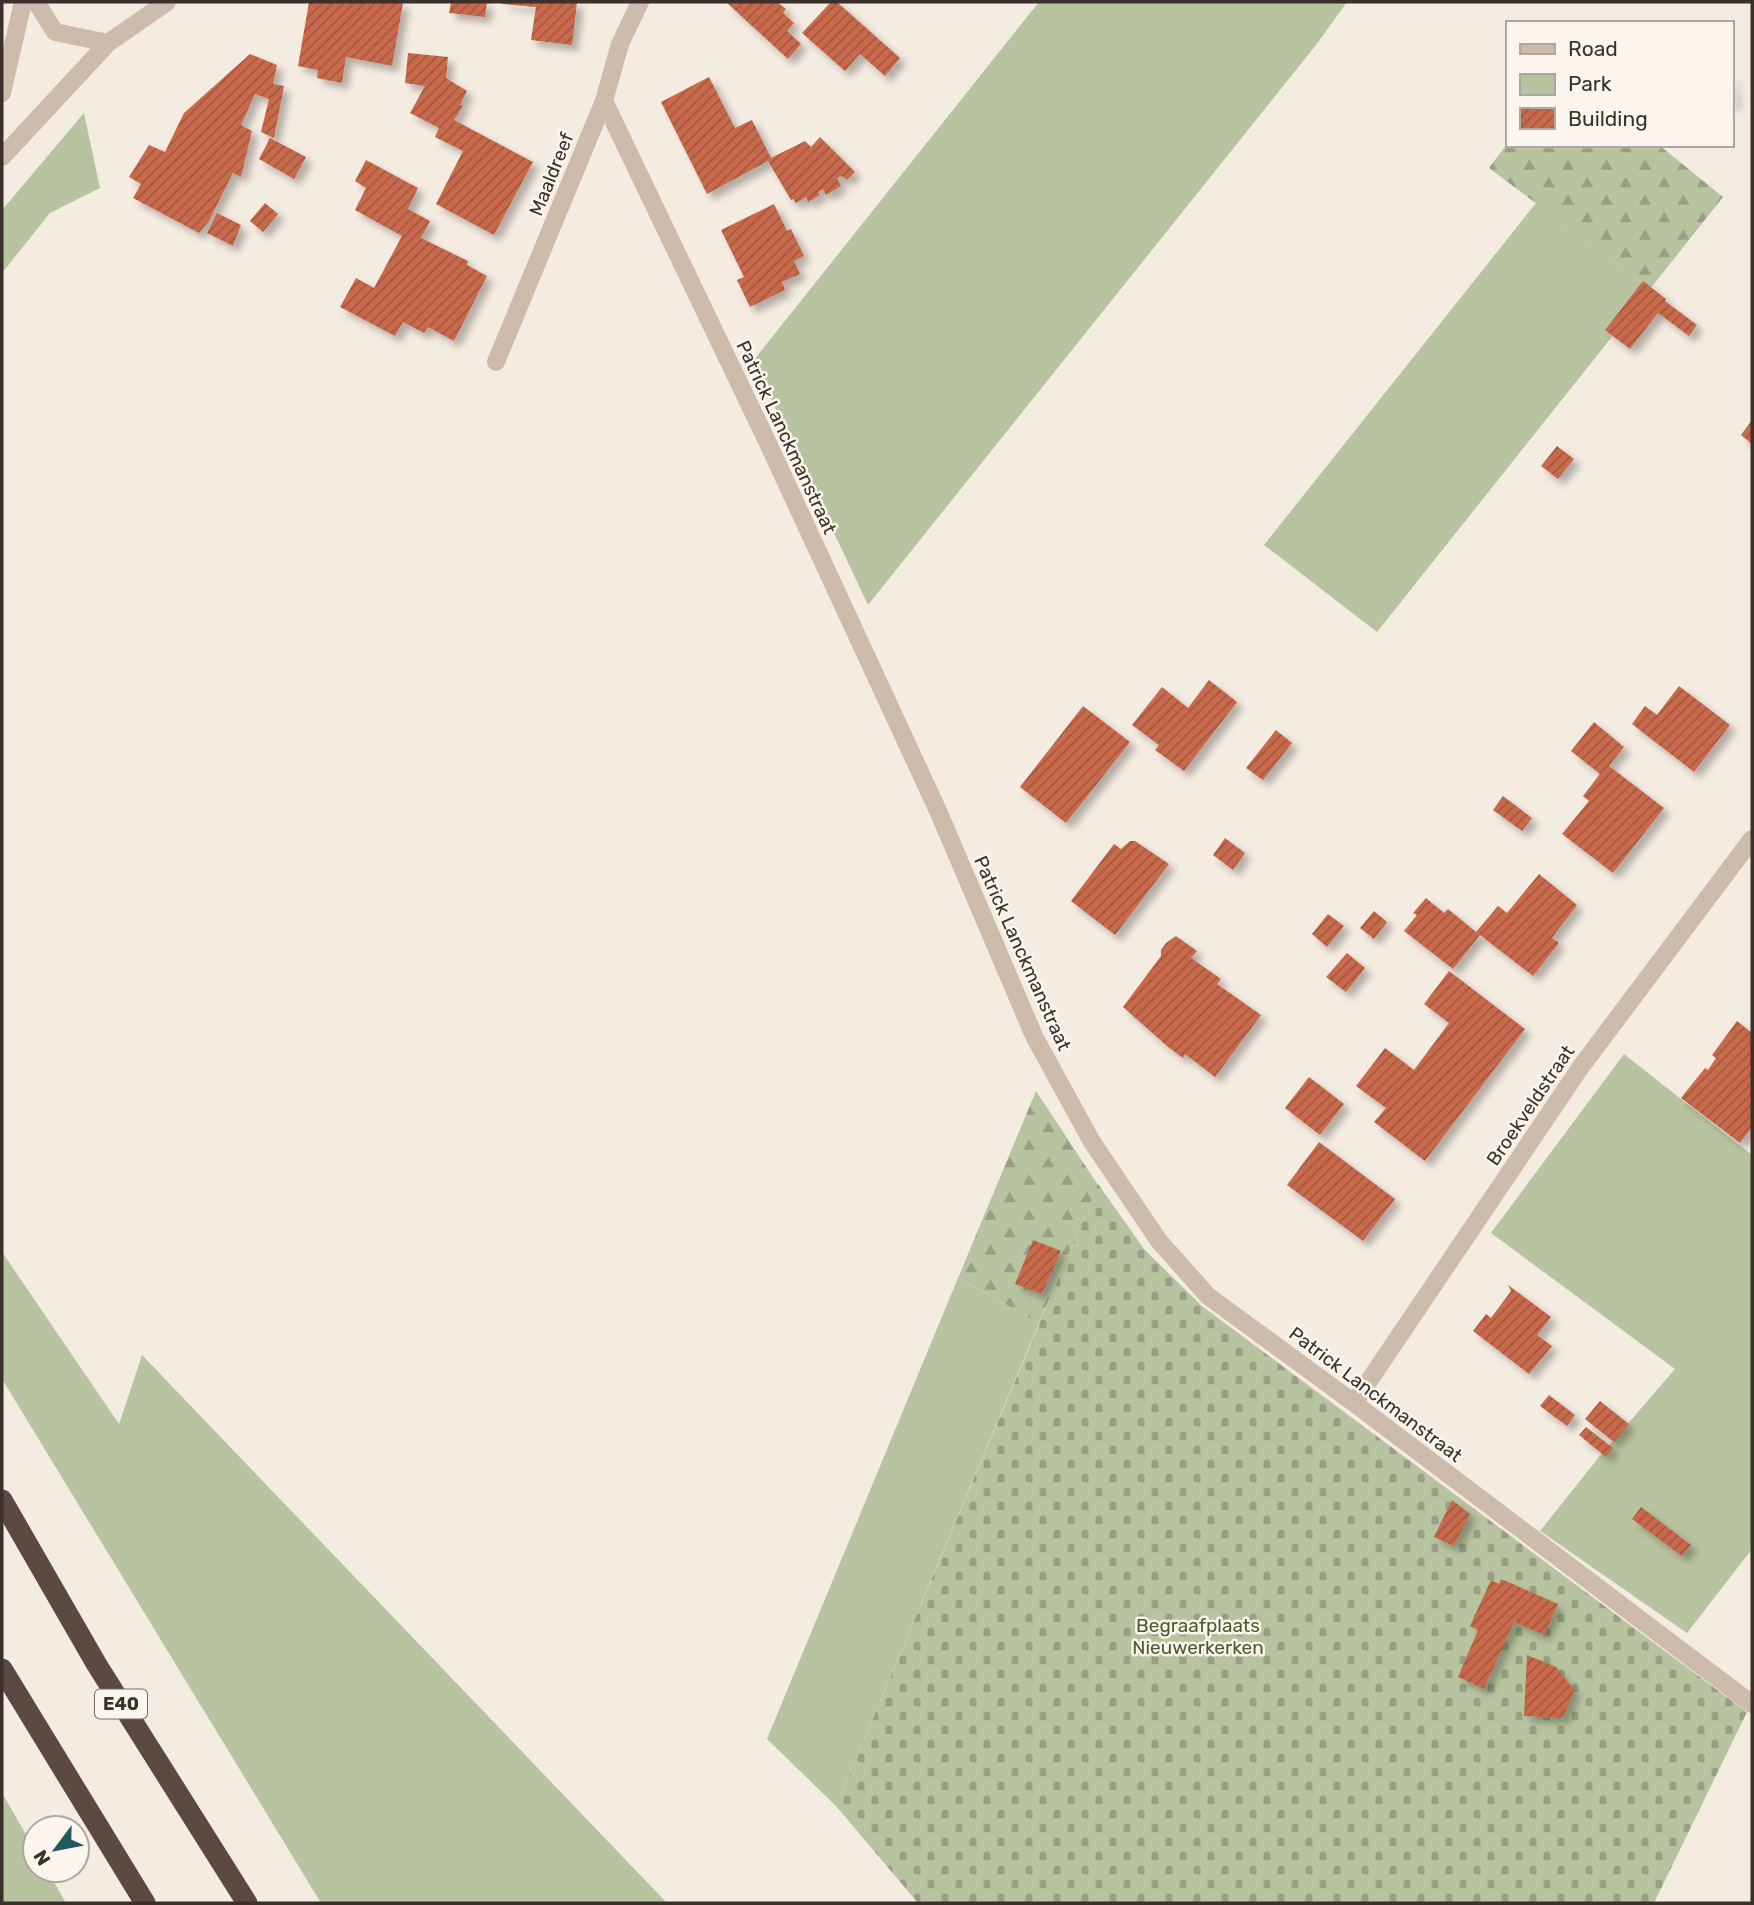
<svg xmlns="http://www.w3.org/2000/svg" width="1754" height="1905" viewBox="0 0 1754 1905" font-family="Rubik,sans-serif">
<defs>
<pattern id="forest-firs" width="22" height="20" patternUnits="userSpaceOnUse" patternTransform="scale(1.75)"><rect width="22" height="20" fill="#b8c4a0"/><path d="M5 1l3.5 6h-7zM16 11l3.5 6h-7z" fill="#97a083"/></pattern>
<pattern id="cemetery-stones" width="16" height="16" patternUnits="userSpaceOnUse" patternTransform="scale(1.75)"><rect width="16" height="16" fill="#b8c4a0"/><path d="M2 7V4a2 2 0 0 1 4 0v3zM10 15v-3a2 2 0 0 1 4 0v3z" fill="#97a083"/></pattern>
<pattern id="building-hatch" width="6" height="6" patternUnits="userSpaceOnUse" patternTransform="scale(1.75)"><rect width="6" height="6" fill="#c8694b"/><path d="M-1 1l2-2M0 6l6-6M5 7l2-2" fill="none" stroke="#a4573f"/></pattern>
<filter id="shadow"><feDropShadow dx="6" dy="6" stdDeviation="3.5" flood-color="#0004"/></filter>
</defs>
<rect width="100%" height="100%" fill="#f4ebe1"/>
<path fill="#b8c4a0" d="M1039 2H1347L1316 45 868 605 753 361Z
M84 113 100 188 50 213 2 273V210Z
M1536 203 1650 289 1377 632 1264 545Z
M1624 1054 1752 1155V1549L1687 1633 1540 1531 1599 1457 1675 1369 1491 1233Z
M2 1252 119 1424 142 1355 667 1903H321L2 1379Z
M958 1278 1039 1323 836 1806 767 1739Z
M2 1793 35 1850V1870H47L66 1903H2Z"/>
<path fill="url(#forest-firs)" d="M1507 144 1659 145 1723 197 1650 289 1489 168Z
M1036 1091 1098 1185 1039 1323 958 1278Z"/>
<path fill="url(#cemetery-stones)" d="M1098 1184 1144 1249 1202 1306 1747 1712 1654 1903H918L836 1806Z"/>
<path fill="url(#building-hatch)" filter="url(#shadow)" d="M309 2 403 3 392 66 346 57 342 83 317 78 318 70 298 66Z
M451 2H487L485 17 449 13Z
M502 2H577L572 45 531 40 536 7 502 4Z
M726 2H777L786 9 783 13 794 23 787 31 801 44 788 59Z
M831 2H837L900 58 885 76 860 54 845 71 802 33Z
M408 53 448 57 446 78 467 91 460 105 463 106 454 120 533 162 494 235 436 204 463 151 435 137 439 128 410 113 425 86 405 83Z
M250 54 277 65 273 84 284 86 274 138 261 132 269 99 255 94 241 125 252 131 241 177 233 173 209 221 199 233 133 198 141 184 129 177 149 145 165 152 184 113Z
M1731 76H1733L1735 104 1731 105Z
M709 77 735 128 752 120 771 158 805 141 811 147 820 137 855 172 847 180 842 176 837 178 841 186 826 195 823 189 818 192 820 195 808 202 806 197 796 203 793 199 791 200 768 161 707 194 661 102Z
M270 138 306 157 294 179 259 159Z
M366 160 418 188 408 209 430 221 421 238 468 261 467 265 487 276 454 341 428 327 424 333 403 322 395 336 340 307 356 278 374 288 402 236 355 210 366 188 355 181Z
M265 203 278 214 263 232 250 221Z
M774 204 787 231 791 229 804 256 794 261 800 274 782 282 785 290 750 307 737 280 744 277 721 230Z
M217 213 241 225 233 246 207 233Z
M1643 281 1666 299 1665 301 1697 325 1689 336 1658 313 1630 349 1605 330Z
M1752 420V444L1741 435Z
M1557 446 1574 459 1558 479 1541 466Z
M1209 680 1237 702 1184 771 1155 750 1159 745 1132 725 1162 687 1188 708Z
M1679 686 1730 725 1694 772 1632 724 1645 706 1657 715Z
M1083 706 1130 742 1066 823 1020 787Z
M1594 722 1624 747 1609 766 1664 808 1613 873 1562 834 1589 801 1583 796 1600 774 1571 751Z
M1276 730 1292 743 1263 780 1246 768Z
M1503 796 1532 818 1522 831 1493 810Z
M1225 838 1245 853 1233 870 1213 855Z
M1130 841H1135L1169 864 1115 935 1071 901 1114 844 1121 849Z
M1539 874 1577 905 1552 938 1559 943 1533 976 1480 935 1453 969 1404 931 1417 915 1413 913 1426 898 1444 913 1448 909 1476 932 1498 906 1507 913Z
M1374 911 1387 922 1374 939 1360 928Z
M1328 914 1344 926 1327 947 1312 934Z
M1176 936 1197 951 1191 958 1221 979 1217 984 1261 1015 1215 1077 1185 1054 1183 1058 1167 1046 1123 1007 1161 956V950L1166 943Z
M1347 953 1365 968 1346 992 1326 977Z
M1449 971 1525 1029 1425 1161 1374 1122 1386 1108 1356 1086 1385 1048 1414 1070 1449 1023 1424 1004Z
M1737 1021 1752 1033V1127L1740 1143 1681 1098 1705 1068 1708 1070 1716 1058 1712 1055Z
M1309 1077 1344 1104 1320 1135 1285 1108Z
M1319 1142 1395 1199 1363 1241 1287 1185Z
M1033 1240 1061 1251 1042 1294 1015 1284Z
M1508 1285 1551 1317 1537 1335 1552 1346 1529 1374 1473 1331 1486 1314 1491 1318 1511 1291Z
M1549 1395 1575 1415 1567 1426 1540 1406Z
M1600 1401 1629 1424 1614 1442 1585 1419Z
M1586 1427 1613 1448 1606 1457 1579 1435Z
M1452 1500 1470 1514 1454 1546 1434 1537Z
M1641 1507 1691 1545 1682 1556 1632 1519Z
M1501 1579 1558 1604 1544 1635 1514 1622 1484 1689 1458 1677 1478 1630 1470 1626 1491 1580 1499 1584Z
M1527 1655 1556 1667 1574 1690 1563 1718 1524 1716Z"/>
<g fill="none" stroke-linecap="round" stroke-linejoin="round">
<path stroke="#cdbbac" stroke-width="18" d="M36 2 55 32 108 43
M2 93 23 2
M604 101 766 439 939 813 1034 1036 1092 1142 1159 1241 1208 1296 1354 1403 1752 1704
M2 157 108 43 167 2
M496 362 604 101 620 44 640 2
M1354 1403 1580 1068 1752 839"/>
<path stroke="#5c4a42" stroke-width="21" d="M2 1500 97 1665 247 1903
M2 1669 145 1903"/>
</g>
<g text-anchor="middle" stroke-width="5" stroke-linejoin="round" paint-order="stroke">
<rect fill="#fbf5ee" stroke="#756b66" stroke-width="2" x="95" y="1689.5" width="52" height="29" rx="5"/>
<g font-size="18" font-weight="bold" fill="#3b302b">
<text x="121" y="1710">E40</text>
</g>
<g font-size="19" fill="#3b302b" stroke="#fbf5ee">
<text transform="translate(551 174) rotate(-68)" y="7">Maaldreef</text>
<text transform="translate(787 437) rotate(65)" y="7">Patrick Lanckmanstraat</text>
<text transform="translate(1023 953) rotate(66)" y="7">Patrick Lanckmanstraat</text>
<text transform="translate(1530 1105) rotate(-56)" y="7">Broekveldstraat</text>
<text transform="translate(1376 1394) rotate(37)" y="7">Patrick Lanckmanstraat</text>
</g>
<g font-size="19" fill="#4a5a2e" stroke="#fbf5ee">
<text x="1198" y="1632">Begraafplaats<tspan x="1198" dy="22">Nieuwerkerken</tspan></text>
</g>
</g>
<rect width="1754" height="1905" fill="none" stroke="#3b302b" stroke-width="7"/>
<rect x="1506" y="21" width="228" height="126" fill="#fbf5ee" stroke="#aea6a0" stroke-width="2"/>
<rect x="1520" y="44" width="35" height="10" fill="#cdbbac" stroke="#aea6a0" stroke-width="2"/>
<text x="1568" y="56" font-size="21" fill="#3b302b">Road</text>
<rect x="1520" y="74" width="35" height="21" fill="#b8c4a0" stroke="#aea6a0" stroke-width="2"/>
<text x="1568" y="91" font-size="21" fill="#3b302b">Park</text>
<rect x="1520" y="108" width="35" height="21" fill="url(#building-hatch)" stroke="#aea6a0" stroke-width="2"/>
<text x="1568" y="126" font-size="21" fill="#3b302b">Building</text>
<g transform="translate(56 1849) rotate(238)"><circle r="33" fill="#fbf5ee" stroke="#aea6a0" stroke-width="2"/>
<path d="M0-5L12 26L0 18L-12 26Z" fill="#1f5a5e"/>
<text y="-10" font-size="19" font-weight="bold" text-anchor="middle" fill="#3b302b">N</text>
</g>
</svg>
